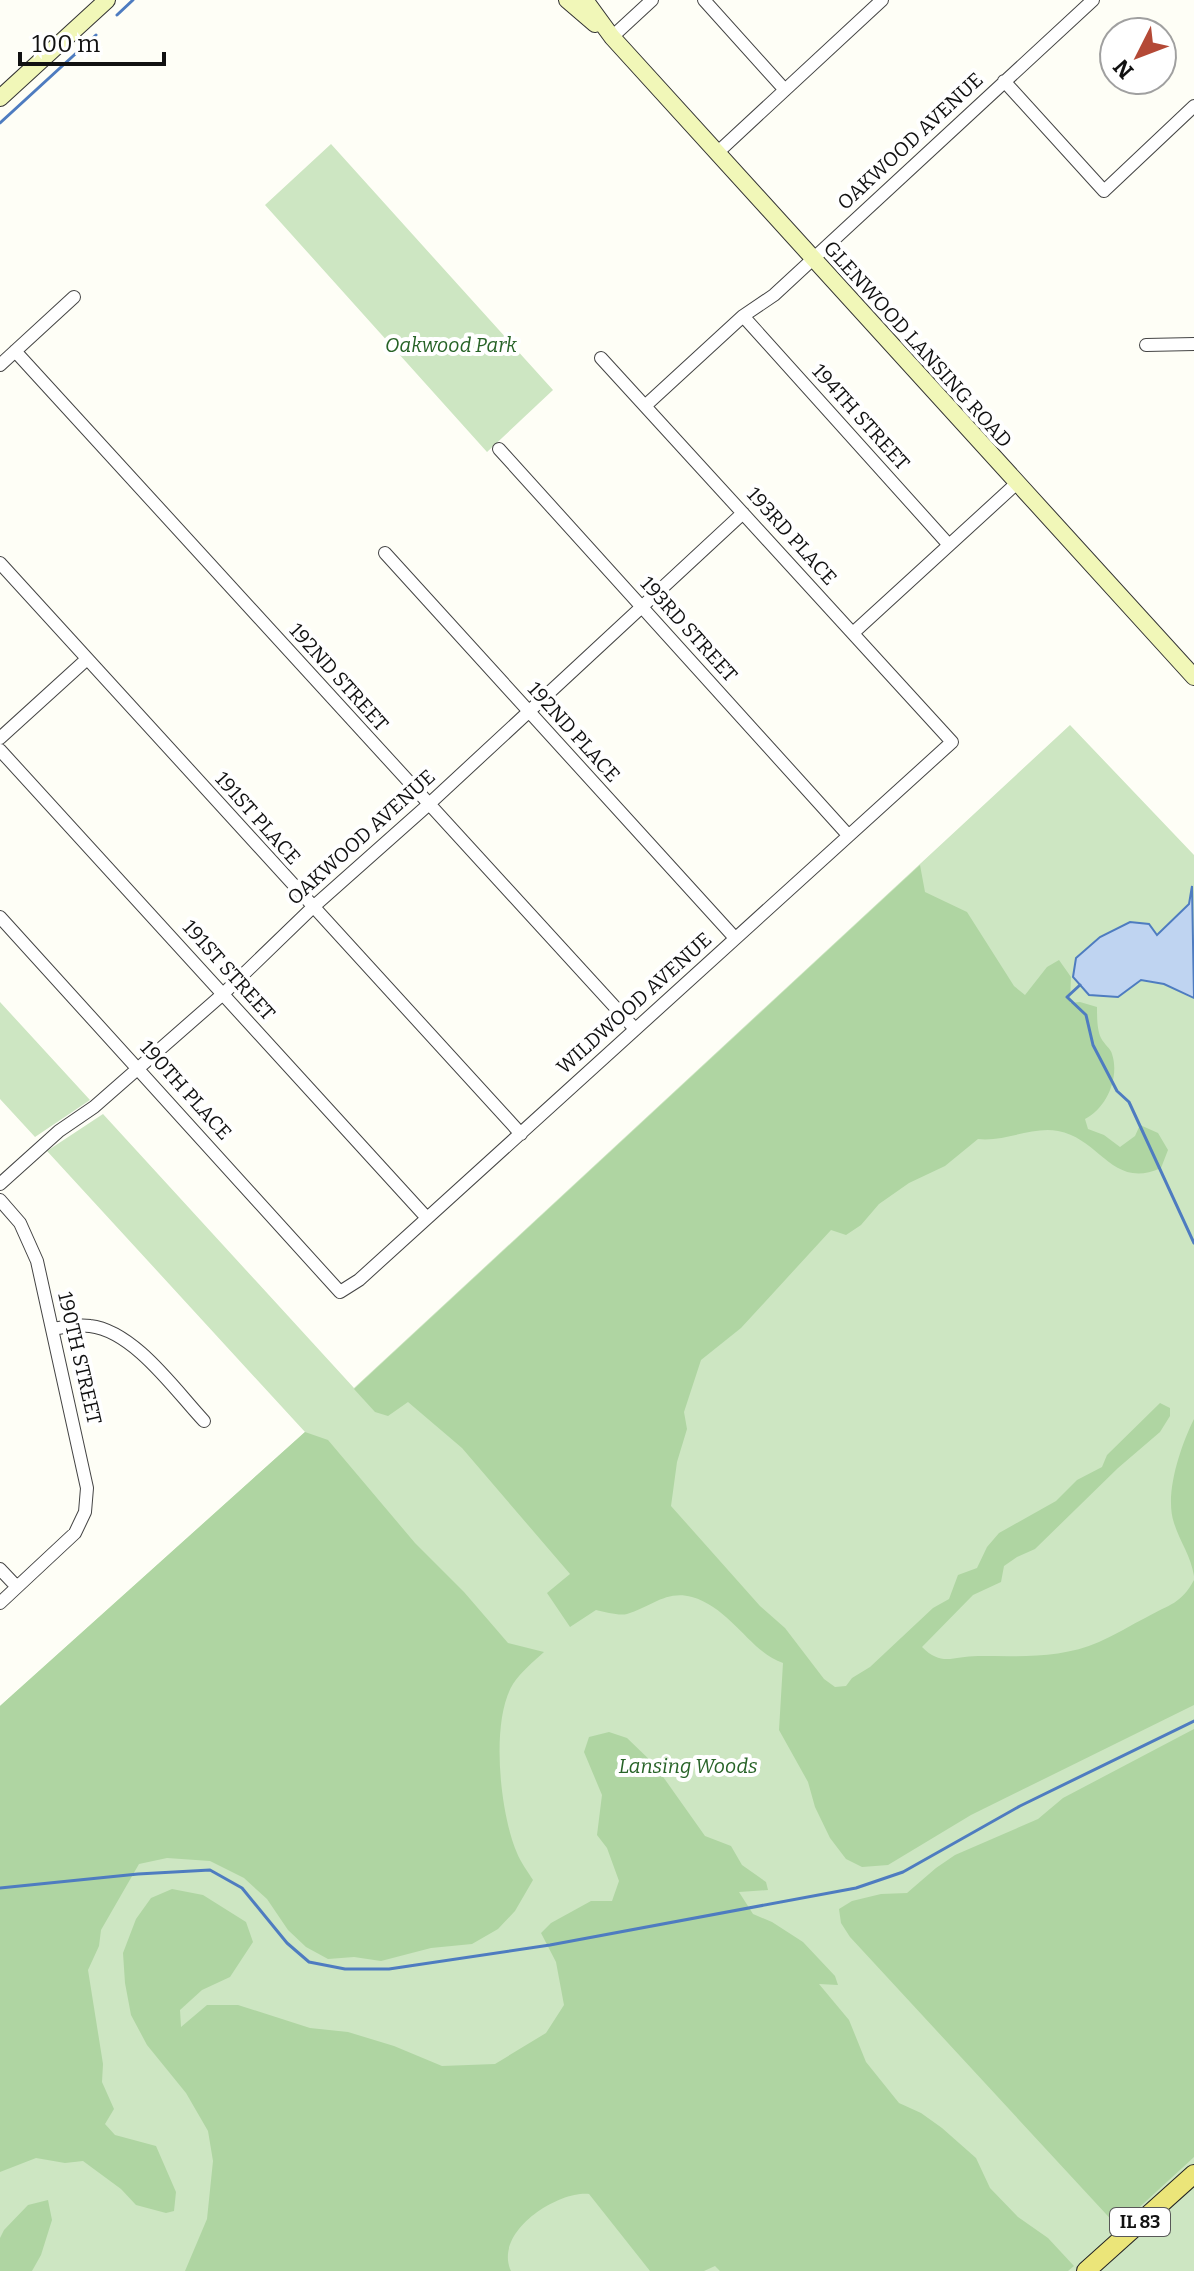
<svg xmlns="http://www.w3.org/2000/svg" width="1194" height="2271" viewBox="0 0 1194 2271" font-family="Bitter,serif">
<rect width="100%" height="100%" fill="#fefef6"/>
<path fill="#cde6c2" d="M331 144 553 390 487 452 265 205Z
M1070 725 1194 855V2271H0V1706L305 1432 47 1151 103 1114 354 1388Z
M0 1002 90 1100 35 1137 0 1099Z"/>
<path fill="#afd5a2" d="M920 865 925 892 967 912 1014 986 1025 995 1047 967 1059 960 1071 977 1070 1003 1080 1002 1097 1007C1097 1017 1097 1030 1101 1038 1104 1044 1111 1049 1112 1054 1120 1078 1106 1109 1085 1119L1088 1129 1104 1135 1120 1147 1135 1136 1140 1125 1158 1133 1168 1150 1161 1168C1112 1190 1101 1139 1058 1131 1033 1126 1005 1142 978 1139L945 1166 909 1183 879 1204 861 1225 846 1235 831 1230 741 1328 701 1360 684 1412 687 1429 677 1462 671 1506 760 1606 785 1628 824 1679 835 1687 846 1686 852 1678 870 1667 933 1608 949 1599 958 1575 977 1568 987 1547 999 1533 1056 1501 1077 1480 1102 1467 1107 1455 1160 1403 1170 1408V1416L1160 1432 1118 1468 1035 1549 1017 1557 1004 1566 1001 1582 973 1595 922 1647C942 1667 953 1656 978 1656 1019 1656 1060 1659 1099 1642 1115 1635 1131 1625 1147 1617 1170 1604 1181 1604 1194 1580V1705L971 1815 888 1865 862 1867 846 1859 830 1838 815 1807 808 1782 779 1730 783 1663C751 1653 731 1608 692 1597 666 1590 651 1607 627 1614 619 1616 606 1612 596 1610L570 1627 547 1593 570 1574 462 1448 408 1402 388 1416 375 1412 354 1389Z
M1194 1419V1576C1191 1556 1180 1542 1174 1523 1164 1494 1181 1445 1194 1419Z
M305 1432 328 1440 415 1543 464 1592 508 1643 544 1652C533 1662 521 1672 513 1684 490 1721 500 1814 517 1853 521 1863 528 1872 533 1880L515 1911 498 1929 472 1944 431 1948 381 1961 354 1957 328 1959 306 1947 288 1930 267 1899 244 1878 210 1861 167 1858 139 1864 101 1930 99 1946 88 1970 103 2064 102 2082 114 2109 105 2124 115 2135 156 2146 176 2192 174 2211 166 2213 136 2205 121 2189 83 2161 65 2163 36 2158 0 2172V1706Z
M1194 1729V2157L1118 2227 850 1937 841 1923 839 1909 852 1901 881 1894 907 1893 936 1868 955 1855 1038 1819 1063 1798Z
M609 1732 627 1738 654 1764 705 1836 731 1846 742 1865 766 1882 768 1890 739 1892 753 1914 772 1922 803 1942 835 1976 838 1985 819 1984 849 2020 866 2062 899 2103 921 2113 942 2128 976 2158 990 2188 1018 2217 1048 2238 1074 2266 1068 2271H720L715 2266 704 2271H650L589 2194C556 2191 493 2233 511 2271H185L207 2219 213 2161 208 2131 186 2093 147 2045 131 2015 125 1983 123 1953 136 1919 151 1898 172 1889 203 1895 246 1922 253 1942 230 1977 202 1990 180 2010 181 2027 207 2005H238L310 2028 348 2032 394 2046 442 2066 495 2064 546 2033 564 2005 556 1962 541 1933 551 1923 591 1901H612L619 1881 607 1848 597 1835 602 1795 584 1752 589 1737Z
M48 2200 52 2220 41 2255 32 2271H0V2238L4 2230 28 2205Z"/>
<path fill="#bfd4f1" stroke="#4e7cc0" stroke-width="2" d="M1192 886 1194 998 1164 984 1141 980 1118 997 1089 995 1073 977 1076 958 1100 937 1130 922 1149 924 1157 935 1189 904Z"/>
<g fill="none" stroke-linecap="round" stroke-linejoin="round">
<path stroke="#4e7cc0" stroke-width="3" d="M117 15 133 0
M0 123 96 35
M1080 985 1067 997 1086 1015 1093 1045 1117 1091 1129 1102 1194 1243
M0 1888 138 1874 210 1870 242 1888 287 1943 309 1962 345 1969H389L550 1945 856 1888 903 1872 1020 1806 1194 1721"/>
<g stroke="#444" stroke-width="14">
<path id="minor" d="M704 0 785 90
M612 37 652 0
M1004 81 1104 191 1194 106
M717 153 882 0
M743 316 949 545
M1146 345 1194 344
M15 351 635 1029
M0 365 74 297
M645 406 743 316 774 295 1093 0
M499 449 848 835
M385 553 735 938
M0 563 521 1134
M853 633 1017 483
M0 738 87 659
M0 750 427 1218
M0 917 340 1292 359 1280 952 742 601 358
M0 1184 59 1131 94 1107 223 994 312 908 428 805 743 513
M0 1200 20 1223 37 1261 87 1488 85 1512 75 1533 0 1603
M52 1329C65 1327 77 1324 90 1326 134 1331 175 1390 204 1421
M0 1569 17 1587"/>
</g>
<g stroke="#333" stroke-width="18">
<path id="secondary" d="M567 0 595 24
M585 0 612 37 1194 677
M0 98 107 0"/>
</g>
<g stroke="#222" stroke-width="20">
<path id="primary" d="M1086 2271 1194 2174"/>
</g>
<use href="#minor" stroke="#fff" stroke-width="12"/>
<use href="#secondary" stroke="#f1f7b8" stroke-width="16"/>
<use href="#primary" stroke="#ebe579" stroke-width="18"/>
</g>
<g text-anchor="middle" stroke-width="8" stroke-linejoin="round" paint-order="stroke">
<rect fill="#fff" stroke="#585858" stroke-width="2" x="1110" y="2208" width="60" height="28" rx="6"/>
<g font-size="18" font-weight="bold" fill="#111">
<text x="1140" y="2228">IL 83</text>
</g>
<g font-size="20" fill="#111" stroke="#fff">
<text transform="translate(910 141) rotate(-43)" y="7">OAKWOOD AVENUE</text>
<text transform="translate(918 344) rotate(48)" y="7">GLENWOOD LANSING ROAD</text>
<text transform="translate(861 417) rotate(48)" y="7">194TH STREET</text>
<text transform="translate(792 536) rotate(48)" y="7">193RD PLACE</text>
<text transform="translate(689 629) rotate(48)" y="7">193RD STREET</text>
<text transform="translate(339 677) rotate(48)" y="7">192ND STREET</text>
<text transform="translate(574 732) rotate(48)" y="7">192ND PLACE</text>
<text transform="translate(258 818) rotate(48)" y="7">191ST PLACE</text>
<text transform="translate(361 837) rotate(-42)" y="7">OAKWOOD AVENUE</text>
<text transform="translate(229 970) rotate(48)" y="7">191ST STREET</text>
<text transform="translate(634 1003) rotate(-42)" y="7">WILDWOOD AVENUE</text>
<text transform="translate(186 1090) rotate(48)" y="7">190TH PLACE</text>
<text transform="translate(80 1358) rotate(77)" y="7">190TH STREET</text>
</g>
<g font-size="20" font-style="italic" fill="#276327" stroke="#fff">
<text x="451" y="352">Oakwood Park</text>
<text x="688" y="1773">Lansing Woods</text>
</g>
</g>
<g transform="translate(1138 56) rotate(228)"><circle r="38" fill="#ffffff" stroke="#a0a0a0" stroke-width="2"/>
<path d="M0-6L14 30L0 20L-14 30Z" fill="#b44936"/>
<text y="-12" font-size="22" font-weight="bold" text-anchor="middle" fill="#111111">N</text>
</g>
<path d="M20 52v12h144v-12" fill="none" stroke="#111111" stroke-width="4"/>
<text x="32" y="52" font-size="24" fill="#111111" stroke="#ffffff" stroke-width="6" paint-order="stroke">100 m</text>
</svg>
